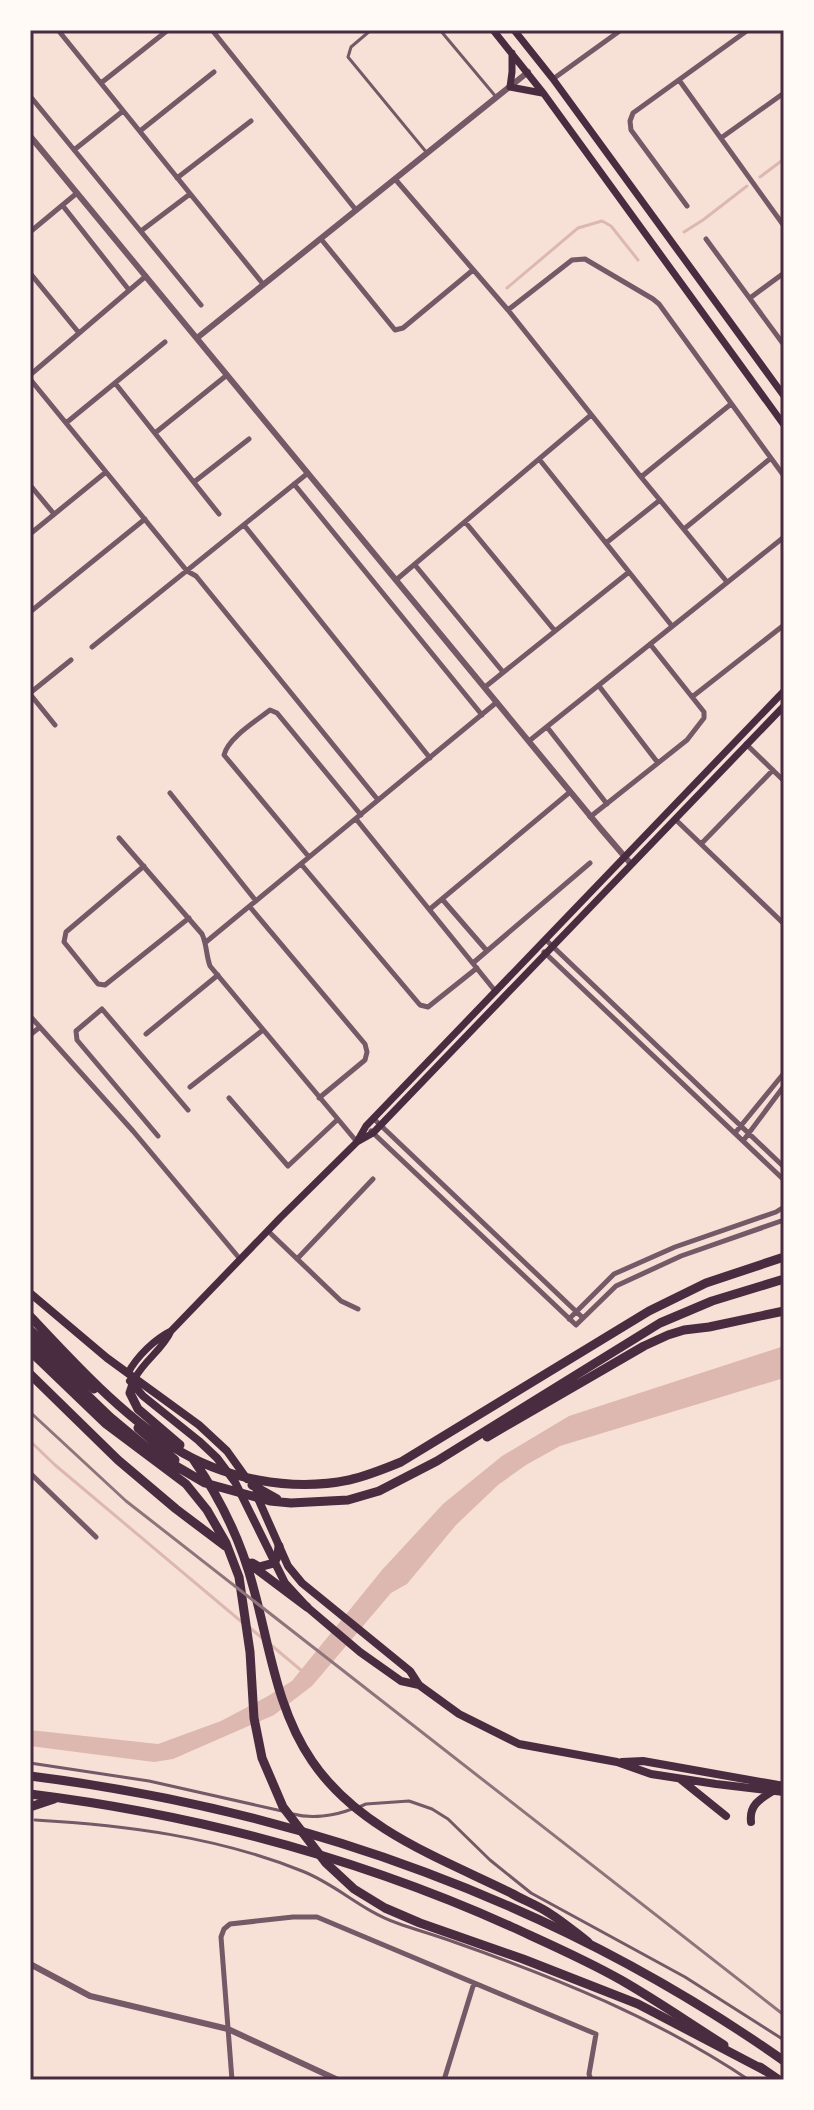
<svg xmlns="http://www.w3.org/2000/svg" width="814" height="2110" viewBox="0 0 814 2110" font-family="'PT Sans',sans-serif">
<rect width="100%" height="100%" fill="#f7e1d7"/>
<path fill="#dcb8b0" d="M784 1346V1378L560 1446 526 1465 498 1485 456 1525 407 1584 391 1593 312 1686 274 1715 173 1759 154 1762 30 1746V1730L158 1744 221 1721 268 1696 292 1681 382 1570 443 1504 502 1456 569 1416Z"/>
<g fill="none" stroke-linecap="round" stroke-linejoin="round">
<path stroke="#dcb8b0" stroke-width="3" d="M760 177 784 159
M684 232 703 220 747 186
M507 288 578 228 602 221 611 226 638 260
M30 1441 55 1465 243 1623
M249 1627 262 1638
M271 1645 302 1671"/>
<path stroke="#755966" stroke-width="3" d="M371 30 351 47 348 57 427 153
M440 30 497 98
M30 1763 149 1781 282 1811
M359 1807 366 1804 409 1801 432 1809 448 1819 490 1860 531 1893 685 1977 784 2040
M293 1814C311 1819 334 1816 352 1809
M35 1820C125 1825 218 1837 302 1871 336 1884 362 1911 397 1923 416 1930 435 1935 454 1942 557 1978 658 2019 749 2080"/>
<path stroke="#755966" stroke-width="5" d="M58 30 263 284
M212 30 356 210
M553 79 621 30
M679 80 784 226
M101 83 168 30
M30 96 201 305
M140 131 214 72
M721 138 784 93
M74 150 123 111
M177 178 251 121
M395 179 508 310 641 477 727 582
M63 206 129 290
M687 206 631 130 630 121 633 113 748 30
M141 231 190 194
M30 232 77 193
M321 239 395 330 403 328 473 270
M706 239 784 345
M30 273 79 333
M750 298 784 273
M508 310 572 260 585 259 653 299 659 304 784 476
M30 375 146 276
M30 379 187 571 196 576 378 800
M115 383 219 514
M66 423 165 342
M155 433 227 375
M539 459 672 626
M641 477 731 404
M194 482 249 439
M294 484 482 715
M30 485 54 514
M466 523 555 631
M244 525 430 758
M684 529 771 458
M30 534 106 472
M606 543 660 500
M415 565 503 672
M396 580 591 415
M30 612 145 519
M92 647 308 473
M599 686 658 763
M485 687 629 572
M30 693 71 660
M30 694 55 725
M692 697 784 625
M547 727 607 804
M529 741 784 537
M746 744 784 781
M170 793 256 901
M590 817 687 740 704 718V712L650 644
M356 819 496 992
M675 819 784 924
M119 838 202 934C207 945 206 955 210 966L357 1142
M701 844 773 770
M309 857 224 755C228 738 256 721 270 710L277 713 361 815
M301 864 420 1005 428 1007 477 968
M144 866 66 932 64 942 98 984 105 985 189 918
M442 899 487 951
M250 907 365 1044 367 1052 365 1060 319 1098
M430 909 570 792
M546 940 784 1167
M206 942 497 702
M544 952 784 1180
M473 963 590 863
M30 1016 133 1131 240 1259
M146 1034 218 975
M30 1035 40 1027
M190 1087 263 1030
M229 1098 288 1166 337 1120
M374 1119 583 1318
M371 1131 576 1325 616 1286 681 1256 784 1220
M735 1133 784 1073
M158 1136 77 1040 76 1031 102 1009 188 1110
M743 1141 784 1086
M268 1231 341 1301 358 1309
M297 1259 373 1179
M569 1319 614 1274 675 1247 776 1212 784 1207
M30 1473 96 1537
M232 2080 221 1937 224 1929 230 1924 293 1917H317L596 2034 589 2074 591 2080
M444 2080 474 1983"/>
<path stroke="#755966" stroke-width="6" d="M30 136 601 829 631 864
M197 338 528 72
M30 1964 90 1996 228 2029 338 2080"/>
<path stroke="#4a2c40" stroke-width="7" d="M493 30 544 94 784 425
M514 30 553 79 784 396
M512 53V72L510 87 542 93
M358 1140 366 1126 784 691
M128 1373C137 1356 155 1339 171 1331
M135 1378C145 1360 163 1349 171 1331L280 1218 357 1142 373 1133 784 706"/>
<path stroke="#4a2c40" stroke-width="8" d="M30 1293 107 1358 199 1425 227 1451 247 1479
M130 1381 143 1396 199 1441 217 1458 235 1482 285 1583 307 1607 360 1652 401 1681 419 1685
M256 1494 288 1566 302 1583 410 1671 419 1685 459 1714 519 1744 617 1762 651 1774 716 1784 784 1792
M622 1762 643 1761 784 1786
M680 1779 726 1816
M751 1822C749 1805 760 1799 773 1791"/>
<path stroke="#4a2c40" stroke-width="9" d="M30 1776C301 1810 560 1903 784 2061
M30 1794C199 1815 357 1857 512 1927 549 1944 586 1960 621 1980 656 2000 689 2023 724 2045
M30 1807 54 1799
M760 2067 779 2080"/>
<path stroke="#4a2c40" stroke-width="9" d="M30 1316C72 1361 121 1414 173 1447 223 1479 291 1492 349 1480 367 1476 384 1469 401 1462L649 1311 706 1283 784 1257
M30 1330 94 1389
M30 1340 110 1417 152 1452 205 1483 270 1501 291 1503 348 1500 379 1491 437 1461 660 1323 712 1301 784 1279
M30 1351 106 1424 186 1484 207 1510 226 1543 239 1577 250 1652 254 1718 262 1758 283 1807 326 1863 354 1889 385 1908 420 1923 523 1959 638 2004 764 2070
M30 1374 118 1460 176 1509 225 1546
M135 1378 130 1393 138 1409 180 1445
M138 1428 175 1460
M487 1437 644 1346 668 1335 684 1330 709 1327 784 1311
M193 1459C220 1498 242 1543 254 1590 270 1648 277 1710 312 1761 358 1829 440 1858 511 1893 523 1900 537 1905 549 1913 562 1921 575 1932 588 1942
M252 1485 277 1499
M247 1562 307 1607
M252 1563 259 1567 274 1563 278 1555 279 1546"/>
<path stroke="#8f747c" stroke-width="3" d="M30 1412 126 1501 784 2015"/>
</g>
<rect width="814" height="2110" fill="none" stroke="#fffaf5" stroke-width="64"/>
<rect x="32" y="32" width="750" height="2046" fill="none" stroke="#4a2c40" stroke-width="3"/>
</svg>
